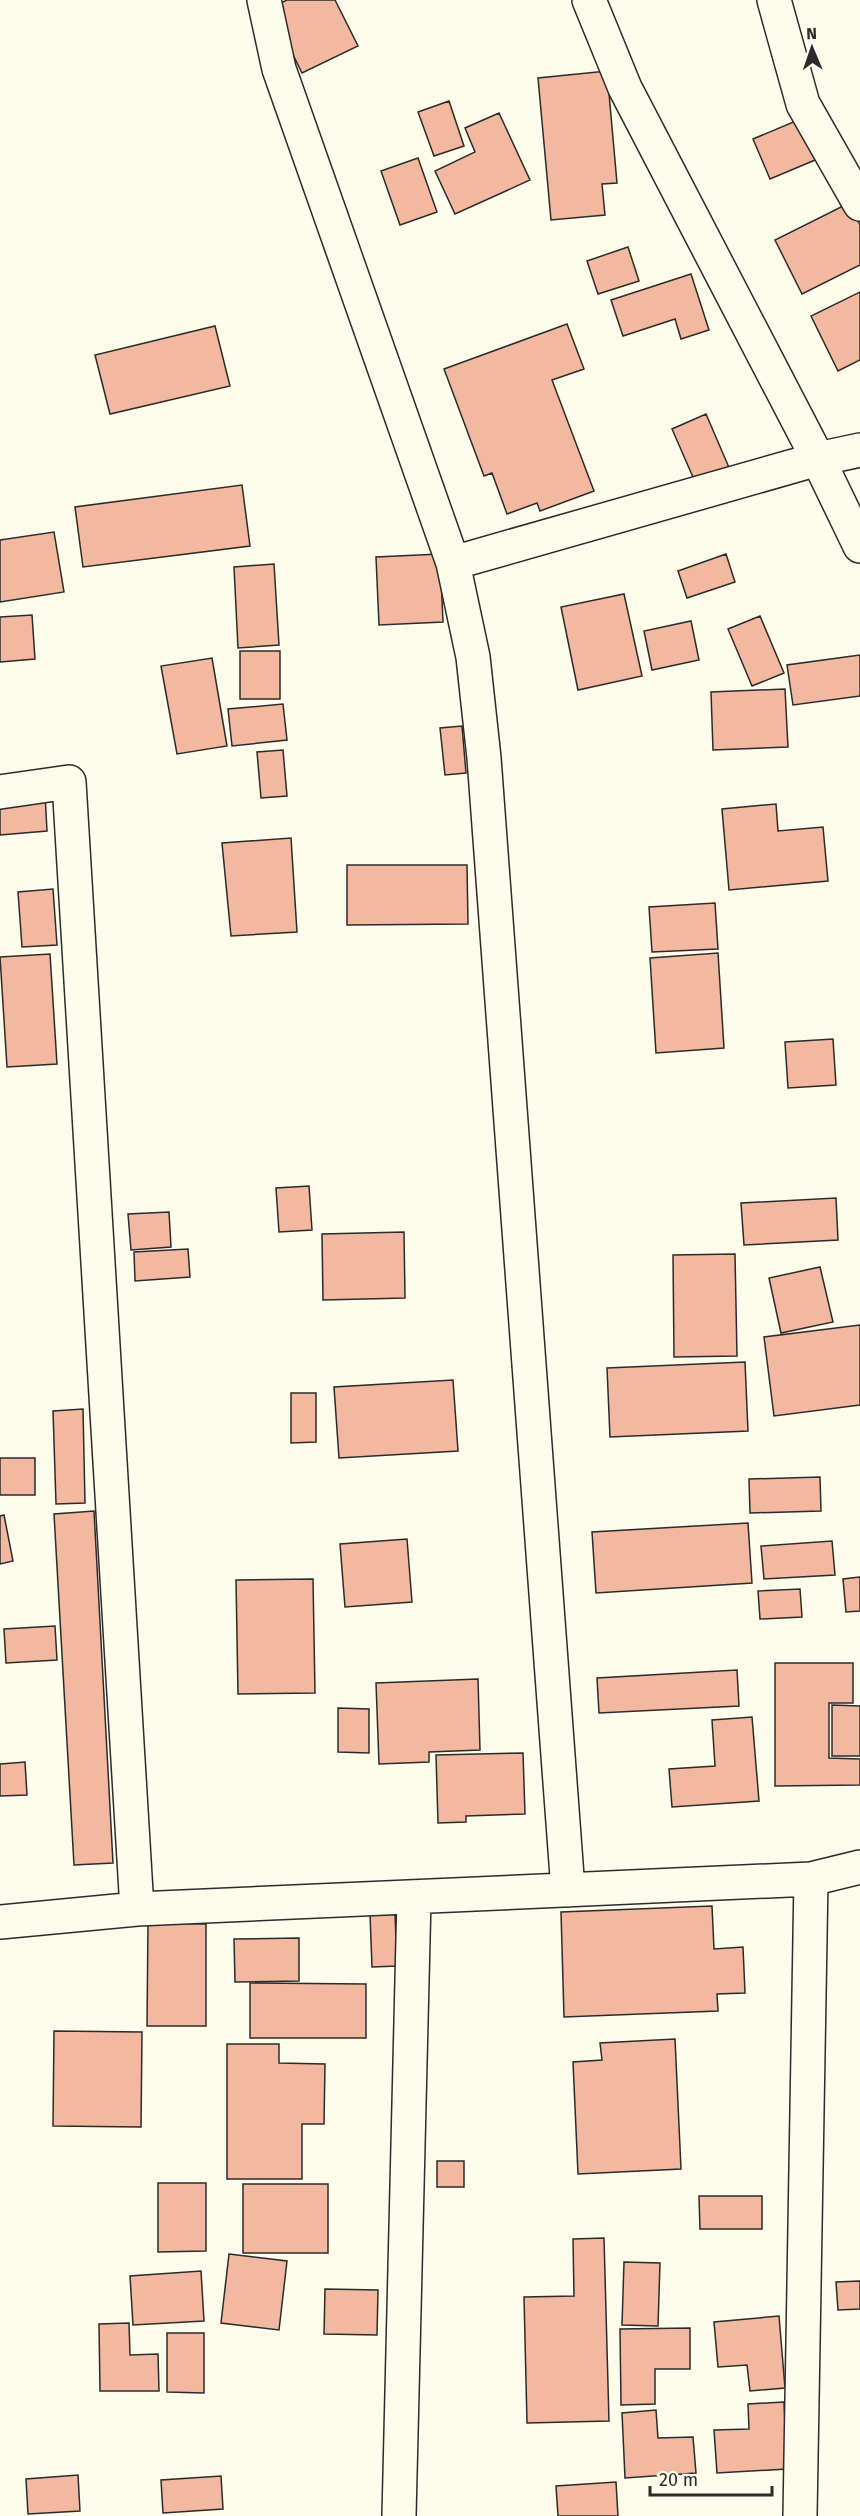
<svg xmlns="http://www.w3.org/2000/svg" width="860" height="2516" viewBox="0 0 860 2516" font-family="'Fira Sans',sans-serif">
<rect width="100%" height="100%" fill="#fdfbea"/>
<path fill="#f2b8a0" stroke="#2b2b2b" stroke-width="1.5" d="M287 0H335L358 46 302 73 270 8Z
M607 71 617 183 602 184 605 215 551 220 538 78Z
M449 101 464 146 434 156 418 112Z
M499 113 530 180 455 214 435 171 475 152 465 128Z
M810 115 827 155 770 179 753 139Z
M418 158 437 212 400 225 381 171Z
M849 203 860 225V265L802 294 775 240Z
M628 247 639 281 598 294 587 261Z
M691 274 709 330 681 339 675 319 623 336 611 300Z
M860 292V360L838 371 811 316Z
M567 324 584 369 552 380 594 491 540 511 537 503 507 514 492 473 484 476 444 369Z
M215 326 230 386 110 414 95 355Z
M706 414 740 493 706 507 672 429Z
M242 485 250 546 83 567 75 507Z
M54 532 64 592 0 602V540Z
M440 554 443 622 379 625 376 557Z
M726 554 735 582 687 598 678 571Z
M274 564 279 645 238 648 234 567Z
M624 594 642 676 578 690 561 607Z
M32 615 35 659 0 662V617Z
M760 616 784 673 752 686 728 629Z
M691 621 699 660 652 670 644 631Z
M240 651H280V699H240Z
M860 655V696L793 705 787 665Z
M212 658 227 746 177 754 161 666Z
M785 689 788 747 713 750 711 692Z
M283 704 287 740 232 746 228 709Z
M462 726 466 773 445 775 440 728Z
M283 750 287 796 261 798 257 752Z
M45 794 47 831 0 835V797Z
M776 804 778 831 823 827 828 881 729 890 722 809Z
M291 838 297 932 231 936 222 843Z
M347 865H467L468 924 347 925Z
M53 889 57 945 22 947 18 892Z
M715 903 718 949 652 952 649 907Z
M718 953 724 1048 656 1053 650 958Z
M50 954 57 1064 7 1067 0 957Z
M833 1039 836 1085 788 1088 785 1042Z
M309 1186 312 1230 279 1232 276 1188Z
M836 1198 838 1240 744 1245 741 1203Z
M169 1212 171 1247 131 1250 128 1214Z
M404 1232 405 1298 323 1300 322 1234Z
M188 1249 190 1277 135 1281 134 1252Z
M735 1254 737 1356 674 1357 673 1255Z
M820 1267 833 1322 781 1333 769 1278Z
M860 1325V1405L774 1416 764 1337Z
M745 1362 748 1431 610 1437 607 1368Z
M453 1380 458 1451 339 1458 334 1387Z
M291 1393H316V1442L291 1443Z
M83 1409 85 1503 56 1504 53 1411Z
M0 1458H35V1495H0Z
M820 1477 821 1511 750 1513 749 1479Z
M94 1511 113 1863 74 1865 54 1514Z
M4 1515 13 1561 0 1564V1516Z
M748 1523 752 1583 596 1593 592 1532Z
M407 1539 412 1602 345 1607 340 1544Z
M832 1541 835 1575 764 1579 761 1546Z
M860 1577V1611L846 1612 843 1579Z
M313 1579 315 1693 238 1694 236 1580Z
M800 1589 802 1617 760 1619 758 1591Z
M55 1626 57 1660 6 1663 4 1629Z
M775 1663H853V1703H829V1758L860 1759V1785L775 1786Z
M737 1670 739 1706 599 1713 597 1678Z
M478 1679 480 1750 429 1752V1762L379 1764 376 1683Z
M832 1705 860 1706V1756H832Z
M338 1708 369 1709V1753L338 1752Z
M752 1717 759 1801 672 1807 669 1769 715 1766 712 1720Z
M523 1753 525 1814 466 1816V1822L438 1823 436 1755Z
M25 1762 27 1795 0 1796V1764Z
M712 1906 714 1949 743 1947 745 1993 717 1994 718 2011 564 2017 561 1912Z
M395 1913 397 1966 372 1967 370 1914Z
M148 1923 206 1924V2026H147Z
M299 1938V1981L235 1982 234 1939Z
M250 1983 366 1984V2038H250Z
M54 2031 142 2032 141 2127 53 2126Z
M675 2039 681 2169 578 2174 573 2062 602 2060 600 2043Z
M227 2044H279V2063L325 2064 324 2124H302V2179H227Z
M437 2161H464V2187H437Z
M158 2183H206V2251L158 2252Z
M243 2184H328V2253H243Z
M699 2196H762V2229H700Z
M604 2238 609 2421 527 2423 524 2297 574 2296 573 2239Z
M229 2254 287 2261 279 2330 221 2323Z
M624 2262 660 2263 658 2326 622 2325Z
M201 2271 204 2321 133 2325 130 2276Z
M860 2281V2309L838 2310 836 2282Z
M325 2289 378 2290 377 2335 324 2334Z
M779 2316 785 2388 750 2391 747 2365 718 2367 714 2322Z
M129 2323 130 2355 158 2354 159 2391H100L99 2324Z
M690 2328V2369H655V2404L621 2405 620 2329Z
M167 2333H204V2393L167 2392Z
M784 2402 787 2469 717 2473 714 2430 749 2429 748 2404Z
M656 2410 658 2438 693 2437 696 2473 625 2478 622 2413Z
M78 2475 80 2511 28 2514 26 2479Z
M221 2476 223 2509 163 2513 161 2480Z
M616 2482 618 2516H558L556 2486Z"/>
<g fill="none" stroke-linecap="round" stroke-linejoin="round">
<g stroke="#2b2b2b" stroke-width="36">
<path id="minor" d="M264 0 279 69 453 563 473 657 484 758 568 1890
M589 0 625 88 818 459 860 546
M774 0 803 104 860 204
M453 563 818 459 860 450
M0 792 69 782 137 1909
M0 1922 137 1909 811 1879 860 1867
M399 2516 414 1898
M800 2516 811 1879"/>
</g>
<use href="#minor" stroke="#fdfbea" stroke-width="33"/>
</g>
<g transform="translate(812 48) rotate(358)" stroke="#fdfbea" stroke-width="4.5" paint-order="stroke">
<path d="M0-4.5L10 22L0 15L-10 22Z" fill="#2b2b2b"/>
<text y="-9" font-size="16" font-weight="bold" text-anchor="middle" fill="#2b2b2b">N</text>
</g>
<path d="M650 2486v9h122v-9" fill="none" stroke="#2b2b2b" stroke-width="3"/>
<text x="659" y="2486" font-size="18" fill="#2b2b2b" stroke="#fdfbea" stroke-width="4.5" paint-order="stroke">20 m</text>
</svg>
